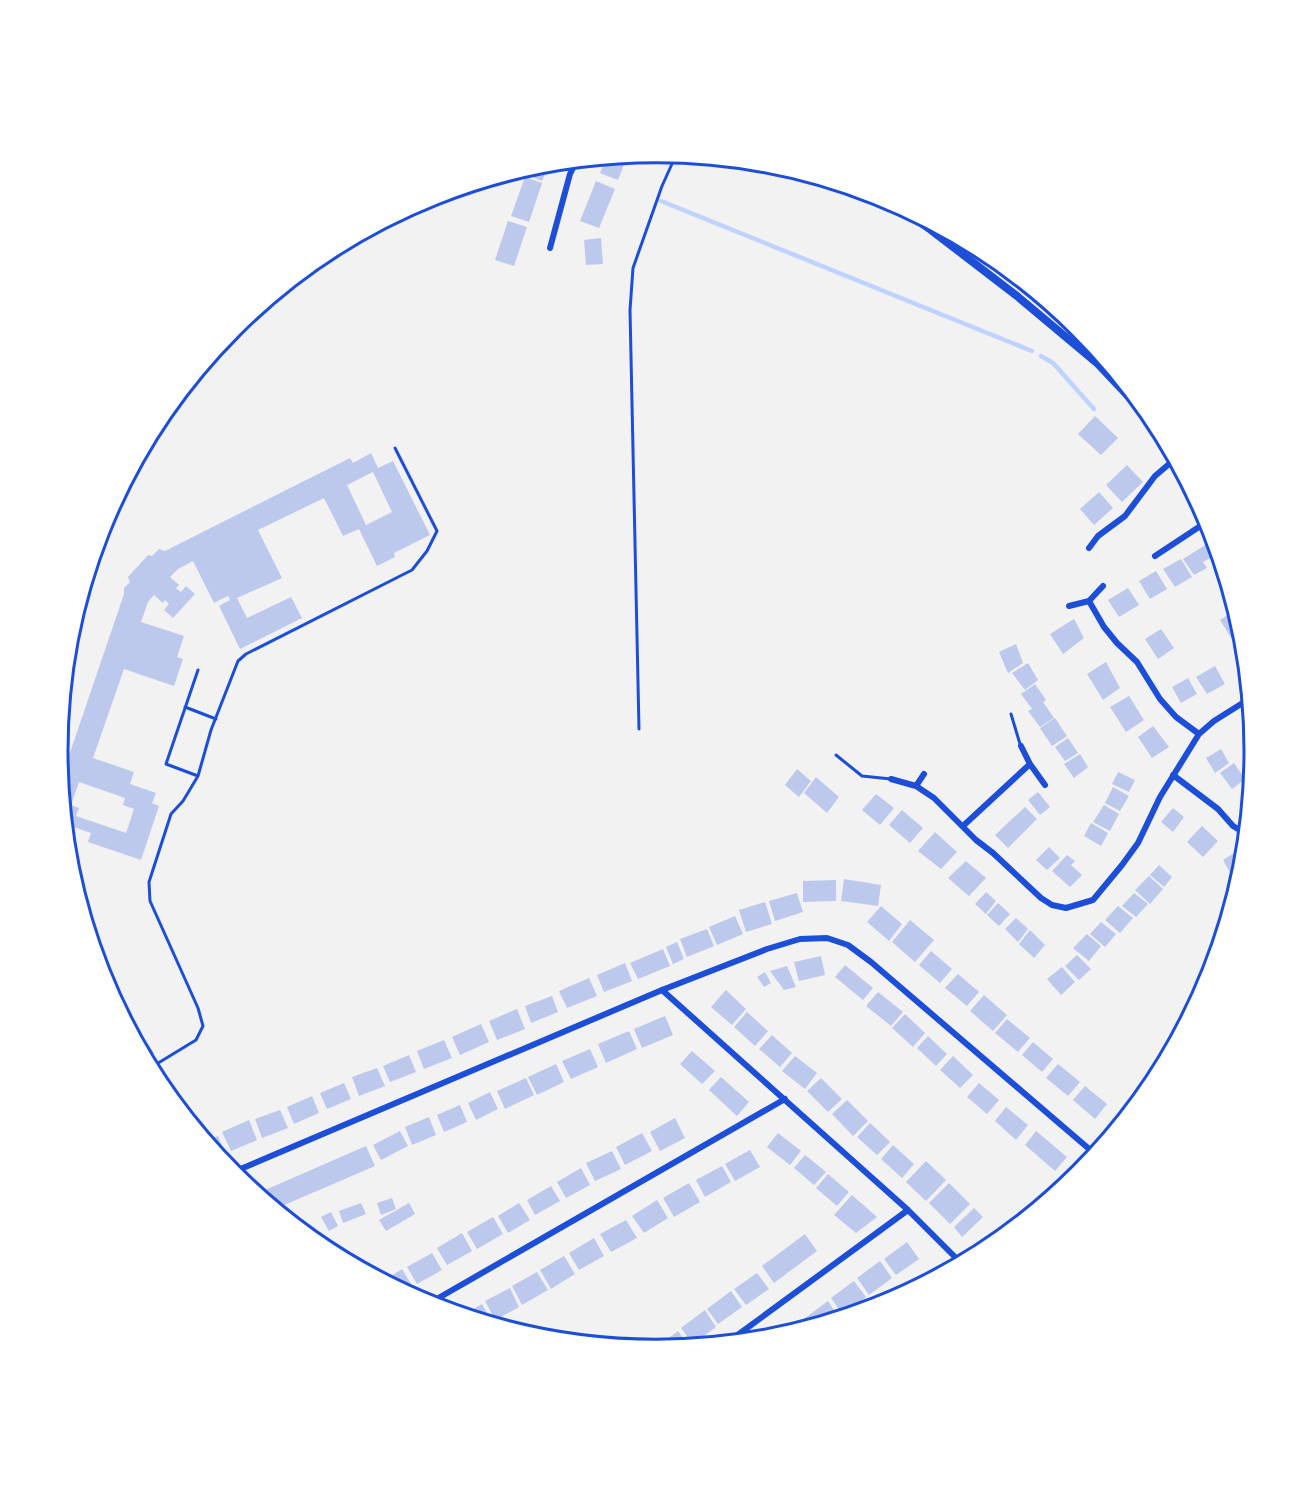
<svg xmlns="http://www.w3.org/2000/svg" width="1311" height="1502" viewBox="0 0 1311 1502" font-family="'Source Sans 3',sans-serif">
<rect width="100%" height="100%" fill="#f2f2f2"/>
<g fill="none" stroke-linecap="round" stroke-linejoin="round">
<path stroke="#bfd3fe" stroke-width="4.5" d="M661 201 1032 351
M1041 356 1053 363 1094 409"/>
</g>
<path fill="#bdc9ec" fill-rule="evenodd" d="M628 155 618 180 600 173 607 157Z
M534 165 547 170 542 181 517 171Z
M525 177 542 183 529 222 511 216Z
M596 181 615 189 599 228 580 221Z
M508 221 527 227 514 266 495 260Z
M601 238 603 264 586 265 584 240Z
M1095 416 1118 438 1101 455 1078 434Z
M371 453 378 468 393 461 430 535 394 553 395 557 377 566 359 529 343 536 324 498 258 530 282 578 237 598 247 618 291 597 302 618 240 649 219 606 230 600 228 596 214 603 193 561 178 569 170 577 179 585 176 588 181 592 186 586 195 594 173 618 164 610 169 604 165 600 163 603 154 595 148 602 141 622 184 636 177 657 183 659 174 686 124 669 93 758 134 772 130 784 156 793 152 803 159 806 141 860 88 842 91 833 68 825 71 817 63 814 60 782 124 594V588L130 582 128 577 148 555 152 556 159 549 165 551 350 458 353 463ZM373 472 392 512 366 525 347 485ZM79 782 125 798 123 805 134 809 126 833 76 816 79 808 71 805Z
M1127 465 1143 482 1122 502 1106 485Z
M1099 492 1113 508 1094 525 1080 509Z
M1207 544 1215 556 1203 562 1207 568 1194 575 1183 559Z
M1181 559 1192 577 1175 587 1163 569Z
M1156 571 1167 589 1150 599 1139 581Z
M1128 588 1139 605 1119 617 1108 600Z
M1235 610 1243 635 1244 651 1237 639 1233 641 1220 620Z
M1074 619 1084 638 1063 654 1050 634Z
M1161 629 1174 648 1158 659 1145 639Z
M1016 644 1023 663 1008 673 999 652Z
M1106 662 1120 688 1103 700 1087 674Z
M1028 663 1038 680 1025 690 1012 673Z
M1215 666 1225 684 1207 694 1196 677Z
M1188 678 1197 694 1181 703 1172 687Z
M1035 684 1046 700 1043 702 1054 718 1040 727 1028 711 1032 709 1021 694Z
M1129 696 1144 720 1126 732 1110 707Z
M1055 718 1067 736 1052 746 1040 728Z
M1153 726 1169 747 1152 758 1138 737Z
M1068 738 1078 753 1065 761 1055 747Z
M1221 749 1229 763 1215 773 1206 758Z
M1080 754 1088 767 1074 778 1064 764Z
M1234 763 1245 779 1232 789 1220 773Z
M797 769 811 781 799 797 785 785Z
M1118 772 1135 780 1129 792 1112 784Z
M816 777 839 797 827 813 804 793Z
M1113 787 1129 796 1120 811 1105 803Z
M1038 792 1050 807 1040 815 1028 800Z
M876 794 894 808 880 825 862 810Z
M1104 805 1119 814 1110 831 1093 822Z
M1025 807 1037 819 1008 848 995 835Z
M1173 808 1184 817 1173 832 1161 822Z
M902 810 923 828 910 843 889 825Z
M1091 823 1108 833 1101 846 1084 836Z
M1202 826 1218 841 1203 857 1187 842Z
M935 832 957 852 941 869 918 851Z
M1049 847 1060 858 1047 870 1036 860Z
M1239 850 1244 857 1237 885 1223 860Z
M1067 855 1075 861 1071 865 1082 875 1070 887 1052 871Z
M966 861 986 878 969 896 948 878Z
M1159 865 1172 877 1164 887 1150 875Z
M1149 876 1163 889 1150 904 1135 890Z
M844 879 881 885 878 906 841 901Z
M836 880V901L803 902V881Z
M986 892 996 901 986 914 975 904Z
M797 893 803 912 775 921 769 901Z
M1134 893 1148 904 1136 917 1122 906Z
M765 902 772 924 746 932 739 910Z
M998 903 1010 914 999 926 987 915Z
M881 906 902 924 889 941 867 922Z
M1118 906 1133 918 1120 933 1105 920Z
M735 916 743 934 717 945 709 927Z
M1016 918 1028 929 1018 942 1005 929Z
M910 920 934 940 915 962 892 942Z
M1101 922 1116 934 1105 947 1090 934Z
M707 929 714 946 687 957 680 939Z
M1030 930 1045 945 1034 958 1019 944Z
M1087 934 1101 946 1089 961 1073 948Z
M677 942 684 959 673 964 666 947Z
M663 949 670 966 638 979 630 963Z
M931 951 952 969 940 983 919 965Z
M1077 955 1091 969 1079 980 1065 966Z
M821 956 825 975 799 981 794 962Z
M625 963 632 981 604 992 597 975Z
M845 965 873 988 863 1000 835 977Z
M787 966 796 987 784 990 770 971Z
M1062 967 1075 982 1061 995 1047 979Z
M765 972 771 983 764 987 757 977Z
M958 974 979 992 967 1006 945 988Z
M589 978 597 996 567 1008 559 991Z
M107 982 121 1004 117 1007 104 983Z
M726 990 746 1009 732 1025 711 1007Z
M878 992 903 1012 891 1026 866 1006Z
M984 995 1007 1015 993 1031 970 1011Z
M552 996 558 1012 531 1023 525 1006Z
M123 1008 154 1053 145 1059 119 1011Z
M517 1009 525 1029 497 1040 489 1021Z
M747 1012 768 1031 755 1046 734 1027Z
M905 1014 925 1033 913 1047 892 1028Z
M665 1016 673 1035 642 1048 634 1029Z
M1007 1019 1030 1038 1018 1052 995 1033Z
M481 1024 489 1042 460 1055 452 1037Z
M629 1031 637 1049 606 1063 598 1044Z
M772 1035 792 1053 780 1067 759 1049Z
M928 1036 947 1054 936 1066 917 1048Z
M444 1040 452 1058 424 1069 417 1051Z
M1033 1042 1053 1059 1042 1072 1022 1055Z
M590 1049 598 1067 571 1079 562 1061Z
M692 1051 715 1071 702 1084 680 1064Z
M409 1055 416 1072 390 1082 383 1066Z
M795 1056 817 1073 805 1089 782 1071Z
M953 1056 973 1075 960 1088 940 1070Z
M556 1064 564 1082 537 1095 528 1077Z
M1058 1064 1080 1082 1068 1096 1046 1078Z
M377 1068 385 1086 359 1096 352 1077Z
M721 1077 749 1102 737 1116 709 1090Z
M526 1078 534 1095 505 1109 497 1091Z
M821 1078 842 1099 828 1112 807 1091Z
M344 1083 351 1099 327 1109 320 1093Z
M979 1083 999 1100 987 1114 967 1097Z
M1085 1086 1107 1104 1095 1119 1073 1100Z
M490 1092 498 1109 476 1120 468 1103Z
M312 1096 319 1113 294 1124 287 1107Z
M847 1100 868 1121 853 1136 832 1114Z
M460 1105 467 1122 444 1132 437 1115Z
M1006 1107 1028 1125 1016 1140 995 1121Z
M280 1110 288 1128 262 1138 255 1119Z
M429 1117 436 1135 412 1145 405 1127Z
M675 1118 685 1138 660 1151 650 1132Z
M249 1120 257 1140 231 1151 222 1132Z
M870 1123 890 1142 877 1155 857 1137Z
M400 1131 408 1146 381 1160 373 1145Z
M1036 1131 1067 1157 1055 1171 1025 1145Z
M642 1133 652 1151 625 1165 616 1147Z
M778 1133 801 1151 790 1165 767 1147Z
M218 1136 225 1154 218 1157 205 1141Z
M893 1145 914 1164 902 1178 881 1159Z
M366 1146 375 1166 275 1209 256 1194Z
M750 1150 760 1167 735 1181 725 1164Z
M612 1151 621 1169 595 1181 586 1163Z
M805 1155 826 1172 814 1185 794 1168Z
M926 1161 946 1180 926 1201 906 1182Z
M722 1166 731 1182 705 1197 696 1180Z
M581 1168 590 1185 566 1198 557 1182Z
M828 1174 849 1192 837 1206 816 1188Z
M689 1183 700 1202 674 1217 663 1198Z
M949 1183 970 1204 950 1224 929 1203Z
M551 1186 560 1201 535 1215 527 1200Z
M852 1195 877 1217 856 1233 834 1215Z
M392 1198 396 1209 381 1215 377 1203Z
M657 1200 668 1218 644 1233 632 1216Z
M361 1203 366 1214 343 1223 339 1211Z
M409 1203 415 1214 386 1231 379 1220Z
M519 1203 530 1220 508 1233 498 1216Z
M974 1208 983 1217 962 1237 954 1227Z
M331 1212 338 1226 329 1231 321 1217Z
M493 1217 503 1234 477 1249 467 1232Z
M626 1220 637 1238 611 1252 600 1234Z
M462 1233 472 1251 447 1265 437 1248Z
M805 1234 817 1251 774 1283 762 1266Z
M594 1238 604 1256 579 1270 569 1253Z
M907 1242 919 1259 896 1275 884 1259Z
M432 1253 442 1270 417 1284 407 1267Z
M564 1256 575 1274 551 1289 540 1270Z
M880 1261 892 1278 869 1295 857 1278Z
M402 1269 413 1287 404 1292 383 1281Z
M537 1272 548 1290 522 1305 512 1286Z
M757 1273 769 1289 746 1305 734 1289Z
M854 1281 866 1297 843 1315 831 1298Z
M510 1288 519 1307 495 1320 485 1301Z
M731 1291 742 1307 718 1324 707 1309Z
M828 1301 838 1316 834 1319 811 1326 805 1318Z
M482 1304 491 1321 488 1323 463 1315Z
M705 1310 716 1327 693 1344 681 1328Z
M803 1319 808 1327 781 1335H780Z
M678 1331 689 1346 654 1349Z"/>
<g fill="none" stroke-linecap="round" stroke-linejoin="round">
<path stroke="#1d4ed8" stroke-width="3" d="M403 210 427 202 430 197"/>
<path stroke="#1d4ed8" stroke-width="3" d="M198 670 166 764 198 776
M185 707 216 719
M1011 714 1020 744
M639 729 630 310 633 268 662 186 676 155
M836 755 862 776 891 779
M150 1068 196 1040 203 1026 198 1008 150 901 149 882 171 814 183 801 198 776 211 730 238 661 246 654 412 570 427 551 437 531 395 448"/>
<path stroke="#1d4ed8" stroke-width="6" d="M550 248 570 174 577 160
M1089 548 1098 536 1125 516 1155 476 1175 459
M1155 556 1208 521
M1089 601 1104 627 1117 643 1137 662 1160 699 1176 717 1199 734
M1069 606 1089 601 1103 586
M1021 746 1030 764 1045 785
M1173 775 1218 809 1233 826 1246 834
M891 779 916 786 934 798 976 840 993 853 1041 898 1052 905 1066 908 1093 900 1122 865 1138 843 1160 797 1199 734 1214 721 1249 699
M916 786 924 774
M963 826 1030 764
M662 990 908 1210 961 1263
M231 1173 662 990 767 949 800 939 827 938 848 945 871 962 1095 1154
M428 1304 785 1099
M728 1342 908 1210"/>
<path stroke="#1d4ed8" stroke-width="8" d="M887 199 931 230 1017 296 1098 364 1130 398 1162 436"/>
</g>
<path d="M0 0H1311V1502H0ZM68 751a588 588 0 1 1 1176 0a588 588 0 1 1-1176 0Z" fill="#fff" fill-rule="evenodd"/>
<path fill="none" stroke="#1d4ed8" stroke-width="3" d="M68 751a588 588 0 1 1 1176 0a588 588 0 1 1-1176 0Z"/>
</svg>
